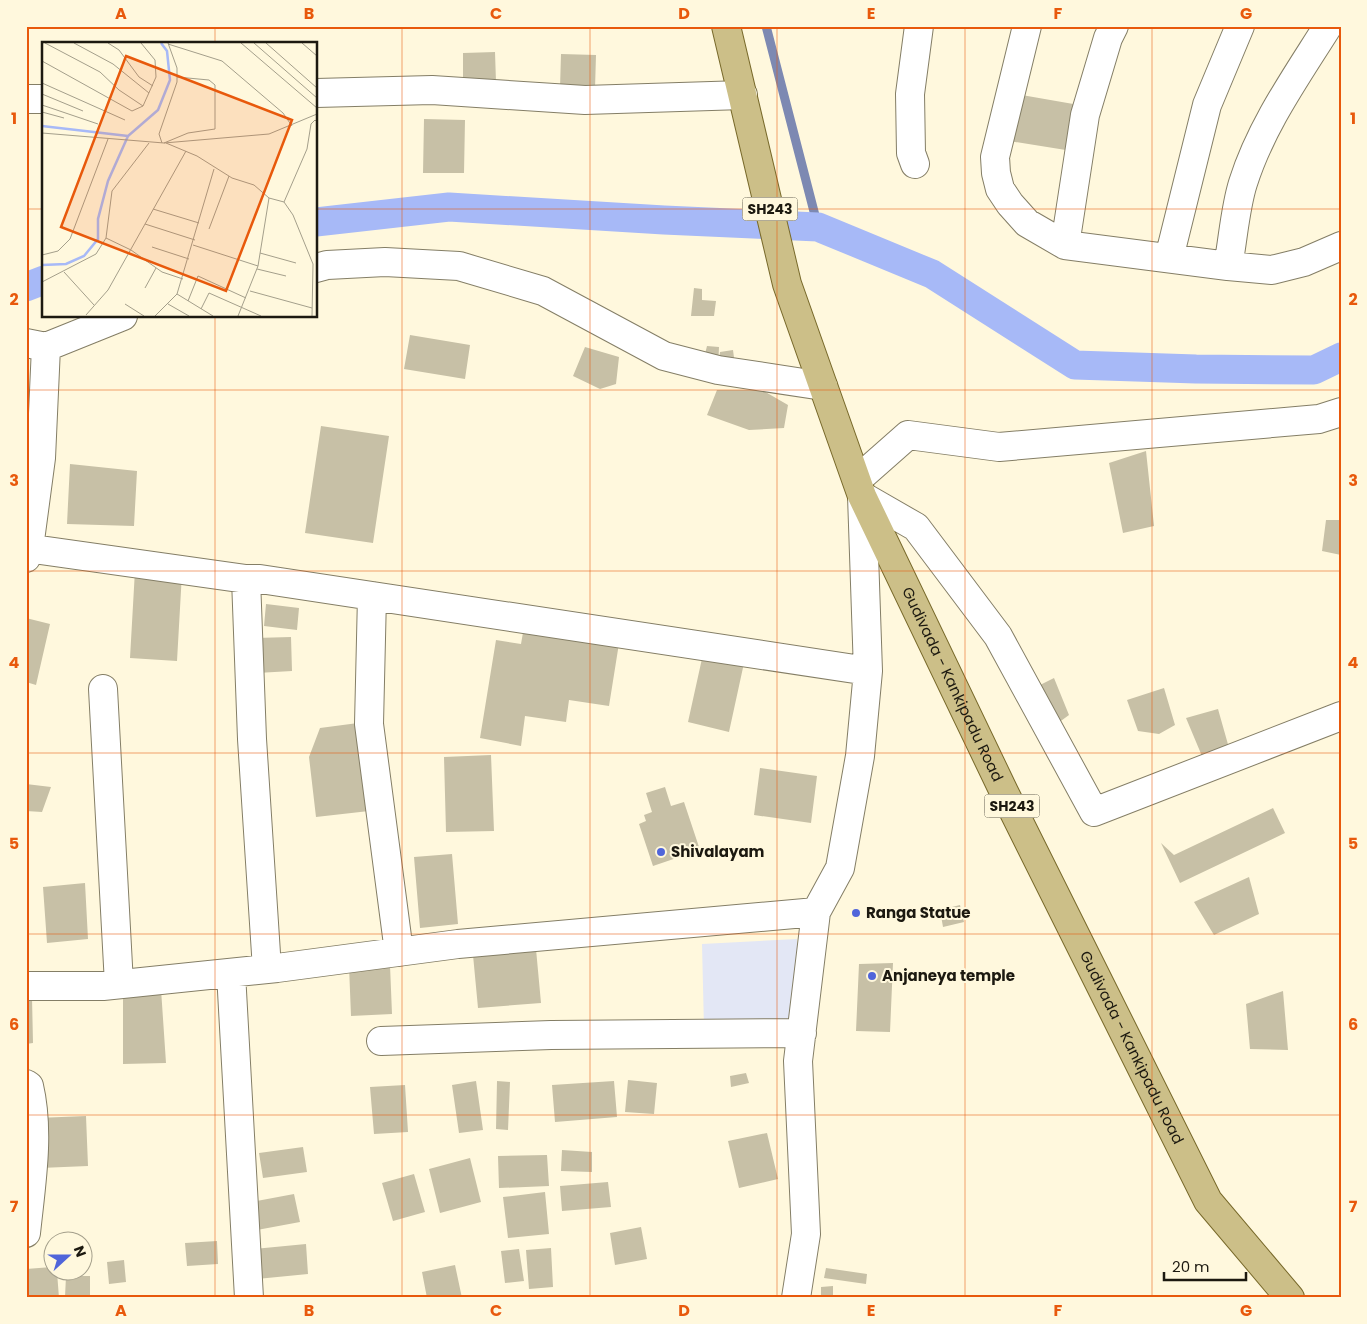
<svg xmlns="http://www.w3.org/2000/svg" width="1367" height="1324" viewBox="0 0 1367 1324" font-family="Poppins,sans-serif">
<rect width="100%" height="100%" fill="#fff8dd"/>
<path fill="#e3e7f5" d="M797 939 798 1020 704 1028 702 944Z"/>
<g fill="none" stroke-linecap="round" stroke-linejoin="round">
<path stroke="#7d89b2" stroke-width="9" d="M766 26 818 227"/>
<path stroke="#a7b9f7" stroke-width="29" d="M316 222 449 207 664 220 818 227 932 274 1075 365 1196 369 1314 370 1341 357
M26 287 44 280"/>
</g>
<path fill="#c7c0a6" d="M495 52 496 82 463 83V53Z
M561 54 596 55 595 89 560 88Z
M1016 94 1079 105 1072 151 1009 141Z
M424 119 465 120 464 173H423Z
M694 288 702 289V300L716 301 714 316H691Z
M410 335 470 345 465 379 404 369Z
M707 346 719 347 718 368 720 352 733 350 736 373 702 366Z
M585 347 619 357 616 384 600 389 573 376Z
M717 390H762L788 405 784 428 749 430 707 415Z
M321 426 389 436 373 543 305 533Z
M1146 451 1154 526 1123 533 1109 463Z
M70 464 137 471 134 526 67 524Z
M1326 520H1341V555L1322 551Z
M135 570 182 573 177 661 130 658Z
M266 604 299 608 297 630 264 626Z
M26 618 50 624 36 685 26 682Z
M525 621 620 637 609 706 569 700 566 722 525 716 521 746 480 738 496 640 521 644Z
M291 637 292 671 257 673 255 638Z
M703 654 744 663 729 732 688 722Z
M1054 678 1069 715 1054 726 1034 688Z
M1164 688 1175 725 1159 734 1138 731 1127 700Z
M1218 709 1231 755 1207 768 1186 718Z
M358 723 369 811 316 817 309 757 320 728Z
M491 755 494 831 446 832 444 757Z
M760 768 817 776 811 823 754 815Z
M26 784 51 787 42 812 26 811Z
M665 787 671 806 684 802 700 850 653 866 639 824 646 821 644 815 652 812 646 793Z
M1273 808 1285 833 1180 883 1161 843 1174 855Z
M452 854 458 924 420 928 414 857Z
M1249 877 1259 914 1214 935 1194 902Z
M85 883 88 939 47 943 43 887Z
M960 905 964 922 943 927 940 910Z
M536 949 541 1003 478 1008 473 955Z
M893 963 890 1032 856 1031 859 964Z
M390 965 392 1014 351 1016 349 966Z
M161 989 166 1063 123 1064V996Z
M1283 991 1288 1050 1250 1049 1246 1004Z
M26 997H32L33 1043 26 1044Z
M746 1073 749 1083 731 1087 730 1076Z
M628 1080 657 1083 654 1114 625 1112Z
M476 1081 483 1130 459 1133 452 1085Z
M497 1081 510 1082 508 1130 496 1129Z
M614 1081 617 1117 555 1122 552 1085Z
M405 1085 408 1132 374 1134 370 1087Z
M86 1116 88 1166 40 1168 37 1118Z
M767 1133 778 1179 739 1188 728 1141Z
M303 1147 307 1172 263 1178 259 1153Z
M562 1150 592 1152V1172L561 1171Z
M547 1155 549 1186 499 1188 498 1156Z
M470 1158 481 1202 440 1213 429 1169Z
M414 1174 425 1212 393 1221 382 1183Z
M608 1182 611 1207 562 1211 560 1186Z
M545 1192 549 1234 508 1238 503 1197Z
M294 1194 300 1222 257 1230 251 1202Z
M641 1227 647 1259 615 1265 610 1233Z
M217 1241 218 1264 187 1266 185 1243Z
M306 1244 308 1274 257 1279 254 1249Z
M551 1248 553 1287 529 1289 526 1250Z
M519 1249 524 1281 505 1283 501 1251Z
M124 1260 126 1282 109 1284 107 1262Z
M455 1265 462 1298H427L422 1272Z
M52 1267V1272H57L59 1298H27L26 1269Z
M826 1268 867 1274 866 1284 824 1278Z
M66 1276H90V1297H65Z
M833 1286V1298H821V1287Z"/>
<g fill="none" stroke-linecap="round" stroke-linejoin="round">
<g stroke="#847e66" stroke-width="30">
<path id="minor" d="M1027 26 995 157 996 173 1000 189 1010 204 1027 223 1065 245 1228 266 1272 270 1304 262 1341 246
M316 93 432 90 585 100 743 95
M26 99H44
M915 164 911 153 910 94 919 26
M1065 245 1085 115 1108 38 1114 26
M1169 258 1207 105 1240 26
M1228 266C1233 240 1235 208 1243 183 1261 126 1296 77 1328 26
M316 268 327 265 385 262 459 266 543 291 664 356 718 370 823 386
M26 343 46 347 41 458 29 548 26 558
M46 347 123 316
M857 480 908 435 999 447 1319 419 1341 412
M862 496 916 527 998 636 1094 812 1341 716
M26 548 246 579H260L868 671
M246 579 252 739 267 969
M372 596 369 724 399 952
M103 689 119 984
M231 973 249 1298
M26 986H103L277 968 458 944 816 912
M381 1041 551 1035 802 1033
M26 1084 29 1086C40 1133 31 1185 26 1233
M796 1298 806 1234 798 1061 816 912 840 868 860 756 868 671 862 496"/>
</g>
<g stroke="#78692a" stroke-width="30">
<g id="major">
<path id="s1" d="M726 26 787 284 862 496 1004 792 1208 1201 1290 1298"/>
</g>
</g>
<use href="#minor" stroke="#fff" stroke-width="28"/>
<use href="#major" stroke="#ccbf88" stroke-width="28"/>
</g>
<path fill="none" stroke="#e8590c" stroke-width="1" stroke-opacity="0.55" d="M215 26V44M402 26V1298M590 26V1298M777 26V1298M965 26V1298M1152 26V1298M26 209H44M316 209H1341M215 316V1298M26 390H1341M26 571H1341M26 753H1341M26 934H1341M26 1115H1341"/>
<g fill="#5065da" stroke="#fff8dd" stroke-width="2">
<circle cx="661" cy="852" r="5"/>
<circle cx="856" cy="913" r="5"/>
<circle cx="872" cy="976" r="5"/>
</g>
<g text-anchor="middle" stroke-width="4" stroke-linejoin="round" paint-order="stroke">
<g fill="#fff8dd" stroke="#605c4e" stroke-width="1">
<rect x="742.5" y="197.5" width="55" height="23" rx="4"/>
<rect x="984.5" y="794.5" width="55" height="23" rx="4"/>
</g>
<g font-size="14" font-weight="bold" fill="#1c1910">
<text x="770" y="214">SH243</text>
<text x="1012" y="811">SH243</text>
</g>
<g font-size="15" fill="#1c1910" stroke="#fff8dd">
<text dy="5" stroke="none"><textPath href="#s1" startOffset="699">Gudivada - Kankipadu Road</textPath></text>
<text dy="5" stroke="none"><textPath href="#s1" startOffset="1104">Gudivada - Kankipadu Road</textPath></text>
</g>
<g font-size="15" font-weight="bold" fill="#1c1910" stroke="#fff8dd" text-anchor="start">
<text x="671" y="857">Shivalayam</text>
<text x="866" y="918">Ranga Statue</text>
<text x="882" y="981">Anjaneya temple</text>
</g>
</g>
<g transform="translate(42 42)">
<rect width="275" height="275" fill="#fff8dd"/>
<path fill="none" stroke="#a7b9f7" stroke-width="2.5" d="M0 84 86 94M0 223 24 222 42 214 56 197V177L66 139 86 94 116 68 128 38 125 9 119 1"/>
<path fill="none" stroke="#a49f8b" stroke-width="1" d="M3 1 58 30 77 48 101 64M32 1 71 22 107 51M66 1 77 8 97 35 111 44M199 1 275 66M212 1 275 56M224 1 275 46M260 1 275 14M126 2 180 19 241 71 250 84M0 19 90 69 101 64 114 35 113 18 99 1M0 41 83 78M0 52 41 69M0 63 56 82M0 70 22 76M0 91 122 101 227 92 275 72M120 101 117 92 135 40V26L126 1M122 101 146 91 173 87V43L167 38 135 35M124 101 155 114 190 136 212 143 227 156 242 160 251 173 271 222 270 274M242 160 265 107 269 82 273 78 275 80M111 167 157 181M103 182 153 198M167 187 187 134M64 196 70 149 107 101M151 203 216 224M110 205 147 217M218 211 254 221M0 213 16 209 28 197 66 97M215 227 244 234M22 230 52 263M0 240 54 212 64 196 89 208 120 230 141 237M103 246 114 226M208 249 270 266M135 252 171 274M146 259 156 234 204 256M83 262 102 274M126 262 147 274M159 267 167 251 219 274M44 273 66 248 144 109M113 274 135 252 172 127M196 274 216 224 227 156"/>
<path fill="#e8590c" fill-opacity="0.15" stroke="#e8590c" stroke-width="2.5" d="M84 14 250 78 184 249 19 185Z"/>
<rect width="275" height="275" fill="none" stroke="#1c1910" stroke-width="2.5"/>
</g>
<rect width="1367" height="1324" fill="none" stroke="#fff8dd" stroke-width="55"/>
<g transform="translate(68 1256) rotate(69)"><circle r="24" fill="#fff8dd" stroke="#a49f8b"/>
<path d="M0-4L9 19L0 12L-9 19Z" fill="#5065da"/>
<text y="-8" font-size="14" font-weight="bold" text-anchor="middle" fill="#1c1910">N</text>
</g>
<path d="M1164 1272v8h82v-8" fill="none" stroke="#1c1910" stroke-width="2.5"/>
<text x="1172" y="1272" font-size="15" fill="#1c1910" stroke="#fff8dd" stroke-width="4" paint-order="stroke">20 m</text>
<rect x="28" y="28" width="1312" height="1268" fill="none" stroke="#e8590c" stroke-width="2"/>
<g font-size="16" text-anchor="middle" font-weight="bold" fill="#e8590c">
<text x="121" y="19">A</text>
<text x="309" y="19">B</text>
<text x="496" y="19">C</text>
<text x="684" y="19">D</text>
<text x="871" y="19">E</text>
<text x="1058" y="19">F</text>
<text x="1246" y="19">G</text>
<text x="14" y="124">1</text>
<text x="1353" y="124">1</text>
<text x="14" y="305">2</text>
<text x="1353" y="305">2</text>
<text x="14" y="486">3</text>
<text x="1353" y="486">3</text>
<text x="14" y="668">4</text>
<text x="1353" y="668">4</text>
<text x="14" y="849">5</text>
<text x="1353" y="849">5</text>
<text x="14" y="1030">6</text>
<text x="1353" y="1030">6</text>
<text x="14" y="1212">7</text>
<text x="1353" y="1212">7</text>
<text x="121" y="1316">A</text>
<text x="309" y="1316">B</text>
<text x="496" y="1316">C</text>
<text x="684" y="1316">D</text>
<text x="871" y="1316">E</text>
<text x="1058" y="1316">F</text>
<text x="1246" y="1316">G</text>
</g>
</svg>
